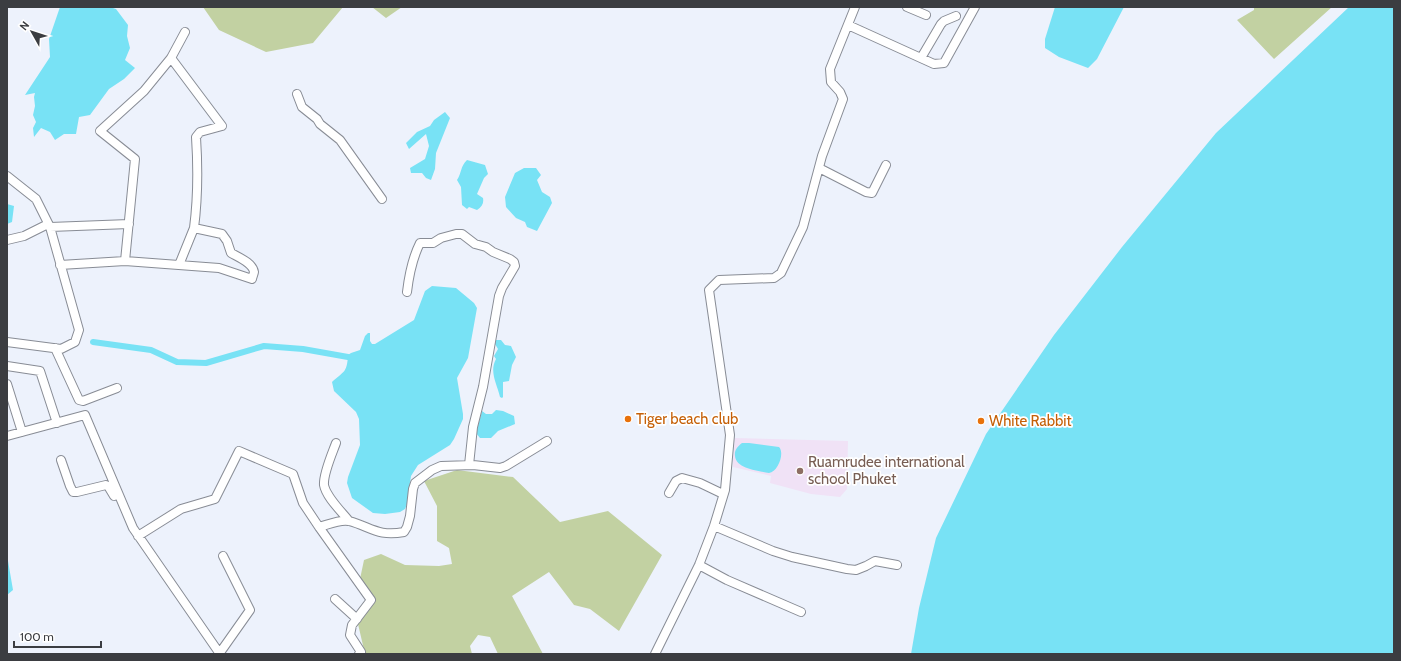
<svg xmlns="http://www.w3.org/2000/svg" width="1401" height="661" viewBox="0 0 1401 661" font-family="Cabin,sans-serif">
<rect width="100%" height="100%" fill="#edf2fc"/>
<path fill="#f0e2f6" d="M735 438 848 441 847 489 840 497 811 494 770 483 771 476 733 467V458Z"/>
<path fill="#c2d1a2" d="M203 7H343L313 43 266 52 219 30Z
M372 7H402L386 18Z
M1254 7H1332L1274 59 1237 20 1254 10Z
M457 470 513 477 560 522 608 511 662 555 619 631 590 609 574 605 549 572 512 596 543 654H498L490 637 478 635 470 646 472 654H365L358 624 375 600 360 579 364 560 381 554 405 565 439 566 452 564 449 548 437 541V506L424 481Z"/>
<path fill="#78e2f5" d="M60 7H110L116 9 128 25 127 36 130 48 125 60 135 68 124 79 109 89 90 115 79 117 76 134H64L55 140 50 132 41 128 34 137 33 128 36 122 33 115 35 106 34 97 35 93 25 95 50 57 49 39Z
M1055 7H1124L1097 59 1088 68 1059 57 1045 48V39Z
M1349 7H1394V654H911L919 608 936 538 986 434 1054 335 1122 247 1216 133Z
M445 112 450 118 436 153 435 169 431 180 426 178 422 173H411L410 168 425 159 429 146 426 134 409 149 406 143 417 132 430 126 434 120Z
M467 160 485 165 488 174 484 178 477 194 483 198C484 203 482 207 477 210L469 207 467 209 462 205 461 187 457 180C462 172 460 167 467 160Z
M524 168H536L541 175 537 180 542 192 550 197 552 203 537 231 527 227 525 222 516 218 506 207 505 197 515 173Z
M7 204 14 206 12 222 7 224Z
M432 286 456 288 474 303 477 308 468 358 457 378 463 414V419L454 439 450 445 418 465 411 476 407 504 405 509 400 512 385 514 373 513 352 498 347 483 348 477 360 445 359 419 356 412 334 391 332 382C344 371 347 373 348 355L351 353 360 350 365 336 368 333H370V341L372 344H375L414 320 425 291Z
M496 340H501L505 345 511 346 516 357 512 365 509 381 503 382V397L502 398 500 397C497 384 489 372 496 359L494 356 498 349 495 344Z
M496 410 503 411 514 416 515 424 498 431 491 438H480L476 433 482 411 486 414H492Z
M742 443H749L779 447C785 453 778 472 769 473 759 471 736 469 735 456 734 450 738 446 742 443Z
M7 555 13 590 7 595Z"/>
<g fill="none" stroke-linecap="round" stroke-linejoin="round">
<path stroke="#78e2f5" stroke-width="6" d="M93 342 151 350 177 362 206 363 264 346 303 349 348 357"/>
<g stroke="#888c95" stroke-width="10">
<path id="minor" d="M907 7 926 15
M848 25 934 64 944 63 975 7
M171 58 222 126 200 132 196 137C198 167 198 197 194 228
M921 58 941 24 944 21 956 16
M297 94 302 107 317 119 320 124 340 140 382 199
M819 168 866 192 872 193 886 165
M7 176 36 199 50 227 79 330 75 342 61 349 7 342
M50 227 129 224
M7 240 24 236 48 224
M125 261 135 159 100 131 144 91 171 58 185 32
M60 265 125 261 219 268 252 279C252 278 254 273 254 272 253 263 238 257 231 253L227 241 222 234 194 228 179 265
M407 292C409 275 412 259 420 243H433L441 238 456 234H462L475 244 486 247 493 252 510 259 514 262 515 266 502 288 499 296 483 387 473 427 469 465
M55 348 79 400 83 401 117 388
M7 366 40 371 57 423
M7 384 22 432
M7 436 85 415 133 528 220 654
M336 443C332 454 323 474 324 485 326 497 342 512 349 521
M61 460 70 486 73 492H77L106 485 108 486 114 496
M669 493 676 481 682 478 700 483 723 494
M714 526 773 551 792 557 847 569 856 570 866 566 875 561 897 565
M319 527C327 525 340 519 349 521 371 527 378 537 404 532L407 527 410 516 413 489 415 483 432 470 441 466 473 465 500 468 506 466 547 441
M138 536 181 509 215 499 239 451 293 474 303 503 319 527 371 600 352 625 350 635 361 652 359 654
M699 565 727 580 801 612
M335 599 357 619
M219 654 250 610 223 556
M655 654 699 565 714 526 725 490 730 435 709 290 719 280 774 278 781 273 803 227 822 156 843 99 840 92 831 82 830 69 855 7"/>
</g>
<use href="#minor" stroke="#fff" stroke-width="8"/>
</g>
<g fill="#e8710a" stroke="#fff" stroke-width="1.5">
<circle cx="628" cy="419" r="4"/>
<circle cx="981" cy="421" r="4"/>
</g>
<circle fill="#8d6e63" stroke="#fff" stroke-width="1.5" cx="800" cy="471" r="4"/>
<g text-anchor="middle" stroke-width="3.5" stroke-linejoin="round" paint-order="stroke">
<g font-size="15" fill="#c56008" stroke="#fff" text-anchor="start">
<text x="636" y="424">Tiger beach club</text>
<text x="989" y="426">White Rabbit</text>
</g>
<g font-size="15" fill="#785e54" stroke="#fff" text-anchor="start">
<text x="808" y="467">Ruamrudee international<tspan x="808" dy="17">school Phuket</tspan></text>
</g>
</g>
<rect width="1401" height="661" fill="none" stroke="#3b3d41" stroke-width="16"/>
<g transform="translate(32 32) rotate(309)" stroke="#ffffff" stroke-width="3" paint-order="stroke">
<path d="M0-3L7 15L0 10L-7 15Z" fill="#3b3d41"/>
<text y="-6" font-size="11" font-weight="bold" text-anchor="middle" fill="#3b3d41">N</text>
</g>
<path d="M14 641v6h87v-6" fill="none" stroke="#3b3d41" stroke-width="2"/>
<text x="20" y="641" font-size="12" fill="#3b3d41" stroke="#ffffff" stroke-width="3" paint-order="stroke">100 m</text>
</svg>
